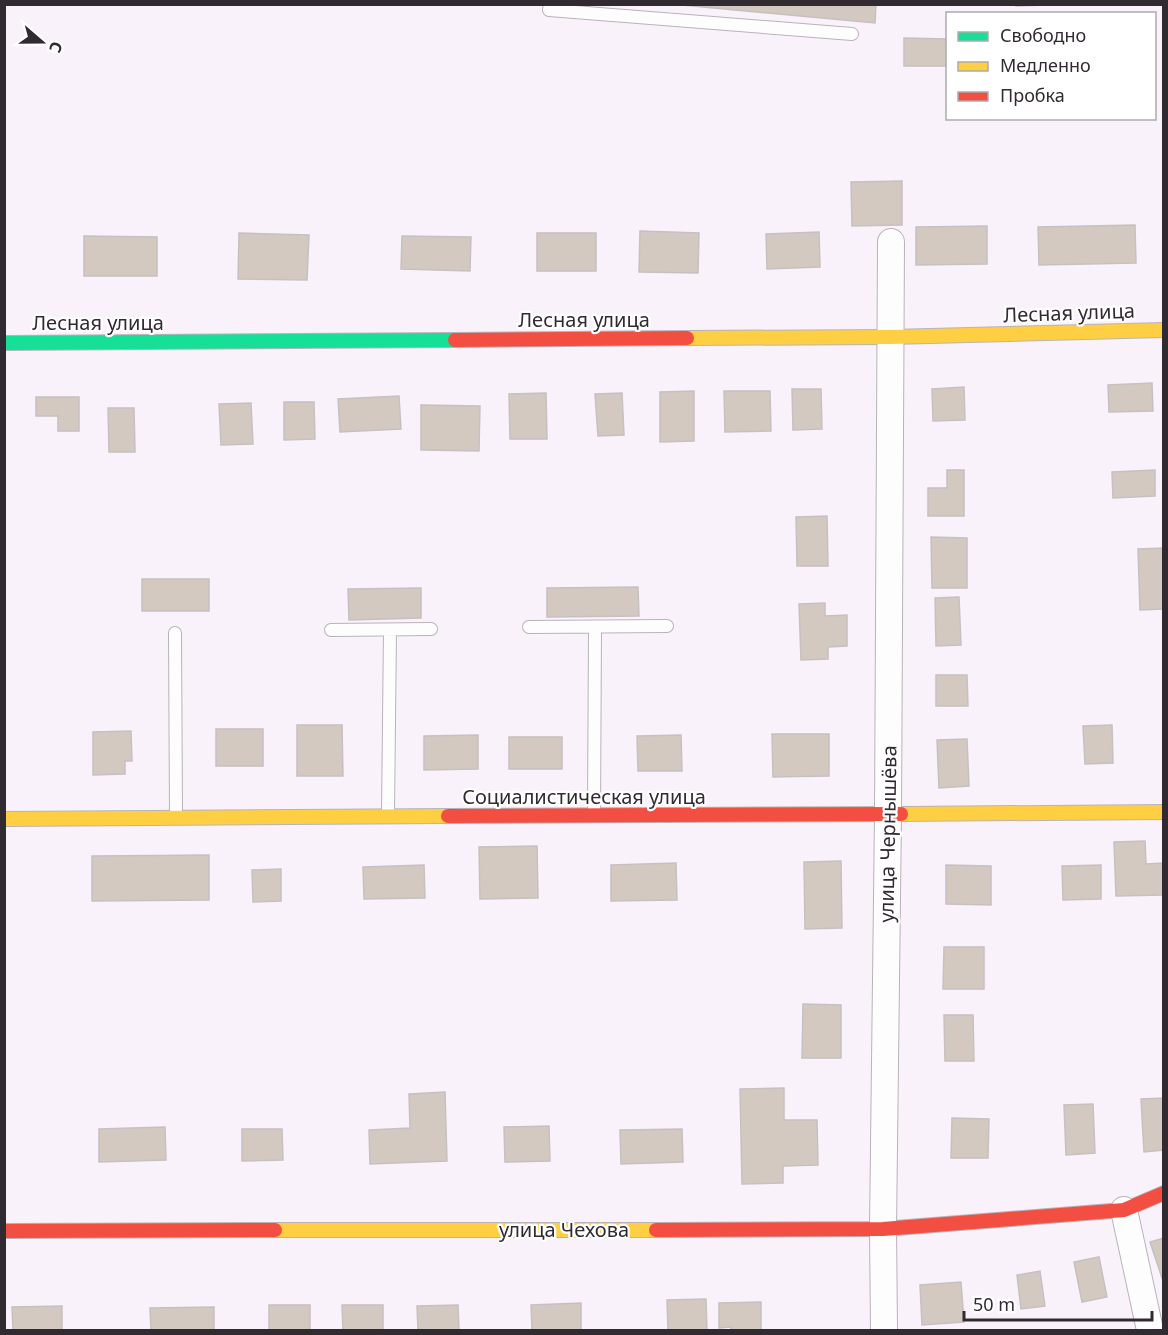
<svg xmlns="http://www.w3.org/2000/svg" width="1168" height="1335" viewBox="0 0 1168 1335" font-family="'Noto Sans',sans-serif">
<rect width="100%" height="100%" fill="#faf2fa"/>
<path fill="#d4c9c1" stroke="#c6c0c1" stroke-width="1.5" d="M671 4H876L875 23Z
M1016 4H1076L1016 6Z
M904 38 948 39V66H904Z
M902 181V225L852 226 851 182Z
M1135 225 1136 263 1039 265 1038 227Z
M987 226V264L916 265V227Z
M640 231 699 233 698 273 639 272Z
M819 232 820 267 767 269 766 234Z
M239 233 309 235 307 280 238 279Z
M537 233H596V271H537Z
M84 236 157 237V276H84Z
M402 236 471 237 470 271 401 269Z
M1152 383 1153 411 1109 412 1108 385Z
M964 387 965 420 933 421 932 389Z
M792 389H821L822 429 793 430Z
M694 391V441L660 442V392Z
M724 391H770L771 431 725 432Z
M546 393 547 439H510L509 394Z
M622 393 624 435 598 436 595 394Z
M399 396 401 429 340 432 338 399Z
M36 397H79V431H58V416H36Z
M284 402H314L315 439 284 440Z
M251 403 253 444 221 445 219 404Z
M421 405 480 406 479 451 421 450Z
M108 408H134L135 452H109Z
M947 470H964V516H928V488H947Z
M1155 470V496L1113 498 1112 472Z
M827 516 828 566H797L796 517Z
M931 537 967 538V588H932Z
M1164 548V609L1140 610 1138 549Z
M142 579H209V611H142Z
M638 587 639 616 547 617V588Z
M421 588V618L349 620 348 589Z
M959 597 961 645 936 646 935 598Z
M825 603V616L847 615V646L828 647V659L801 660 799 604Z
M936 675H967L968 706H936Z
M297 725H342L343 776H297Z
M1112 725 1113 763 1085 764 1083 726Z
M216 729H263V766H216Z
M131 731 132 761H125V774L93 775V732Z
M772 734H829V776L773 777Z
M478 735V769L424 770V736Z
M681 735 682 771H638L637 736Z
M509 737H562V769H509Z
M967 739 969 786 939 788 937 740Z
M1145 841 1146 864 1164 863V895L1116 896 1114 842Z
M537 846 538 898 480 899 479 847Z
M209 855V900L92 901V856Z
M841 861 842 928 805 929 804 862Z
M676 863 677 900 611 901V865Z
M424 865 425 898 364 899 363 867Z
M946 865 991 866V905L946 904Z
M1101 865V899L1063 900 1062 866Z
M281 869V901L253 902 252 870Z
M944 947H984V989H943Z
M803 1004 841 1005V1058H802Z
M944 1015H973L974 1061H945Z
M784 1088V1120H817L818 1165 783 1166V1183L742 1184 740 1089Z
M445 1092 447 1161 370 1164 369 1130 410 1128 409 1094Z
M1164 1098V1150L1144 1152 1141 1099Z
M1093 1104 1095 1153 1066 1155 1064 1105Z
M952 1118 989 1119 988 1158H951Z
M549 1126 550 1161 505 1162 504 1127Z
M165 1127 166 1160 99 1162V1129Z
M242 1129H282L283 1160 242 1161Z
M682 1129 683 1162 621 1164 620 1130Z
M1164 1238V1281H1163L1150 1242Z
M1099 1257 1107 1297 1082 1302 1074 1262Z
M1040 1271 1045 1306 1021 1309 1017 1275Z
M961 1282 964 1322 922 1325 920 1285Z
M706 1299 707 1330H668L667 1300Z
M761 1302V1330H731V1327L719 1328V1303Z
M581 1303V1330H532L531 1305Z
M269 1305H310V1330H269Z
M342 1305H383V1330H343Z
M458 1305 459 1330H418L417 1306Z
M62 1306V1330H13L12 1307Z
M214 1307V1330H151L150 1308Z"/>
<g fill="none" stroke-linecap="round" stroke-linejoin="round">
<g stroke="#b9b3b9" stroke-width="14">
<path id="lane" d="M550 4 549 10 852 34
M529 627 667 626
M331 630 431 629
M175 633 176 817
M388 814 390 630
M594 814 595 627"/>
</g>
<g stroke="#b9b3b9" stroke-width="28">
<path id="street" d="M1124 1210 1150 1330
M884 1330 883 1229 888 815 891 242"/>
</g>
<g stroke="#b9b3b9" stroke-width="16">
<path id="fast" d="M4 343 455 340"/>
</g>
<g stroke="#b9b3b9" stroke-width="16">
<path id="slow" d="M687 338 891 337 1164 330
M901 814 1164 812
M4 819 448 816
M275 1230H656"/>
</g>
<g stroke="#b9b3b9" stroke-width="16">
<path id="jam" d="M455 340 687 338
M448 816 901 814
M656 1230 883 1229 1124 1210 1164 1193
M4 1231 275 1230"/>
</g>
<use href="#lane" stroke="#fefdfe" stroke-width="12"/>
<use href="#street" stroke="#fefdfe" stroke-width="26"/>
<use href="#fast" stroke="#16e098" stroke-width="14"/>
<use href="#slow" stroke="#ffcf43" stroke-width="14"/>
<use href="#jam" stroke="#f24e42" stroke-width="14"/>
</g>
<g text-anchor="middle" stroke-width="4.5" stroke-linejoin="round" paint-order="stroke">
<g font-size="20" fill="#312b31" stroke="#fff">
<text transform="translate(1069 313) rotate(-2)" y="7">Лесная улица</text>
<text x="584" y="327">Лесная улица</text>
<text x="98" y="330">Лесная улица</text>
<text x="584" y="804">Социалистическая улица</text>
<text transform="translate(888 834) rotate(-89)" y="7">улица Чернышёва</text>
<text x="564" y="1237">улица Чехова</text>
</g>
</g>
<rect width="1168" height="1335" fill="none" stroke="#312b31" stroke-width="12"/>
<rect x="946" y="12" width="210" height="108" fill="#ffffff" stroke="#adaaad" stroke-width="1.5"/>
<rect x="958" y="32" width="30" height="9" fill="#16e098" stroke="#adaaad" stroke-width="1.5"/>
<text x="1000" y="42" font-size="18" fill="#312b31">Свободно</text>
<rect x="958" y="62" width="30" height="9" fill="#ffcf43" stroke="#adaaad" stroke-width="1.5"/>
<text x="1000" y="72" font-size="18" fill="#312b31">Медленно</text>
<rect x="958" y="92" width="30" height="9" fill="#f24e42" stroke="#adaaad" stroke-width="1.5"/>
<text x="1000" y="102" font-size="18" fill="#312b31">Пробка</text>
<g transform="translate(42 42) rotate(110)" stroke="#ffffff" stroke-width="4.5" paint-order="stroke">
<path d="M0-4.5L10 22L0 15L-10 22Z" fill="#312b31"/>
<text y="-9" font-size="16" font-weight="bold" text-anchor="middle" fill="#312b31">С</text>
</g>
<path d="M964 1311v9h188v-9" fill="none" stroke="#312b31" stroke-width="3"/>
<text x="973" y="1311" font-size="18" fill="#312b31" stroke="#ffffff" stroke-width="4.5" paint-order="stroke">50 m</text>
</svg>
